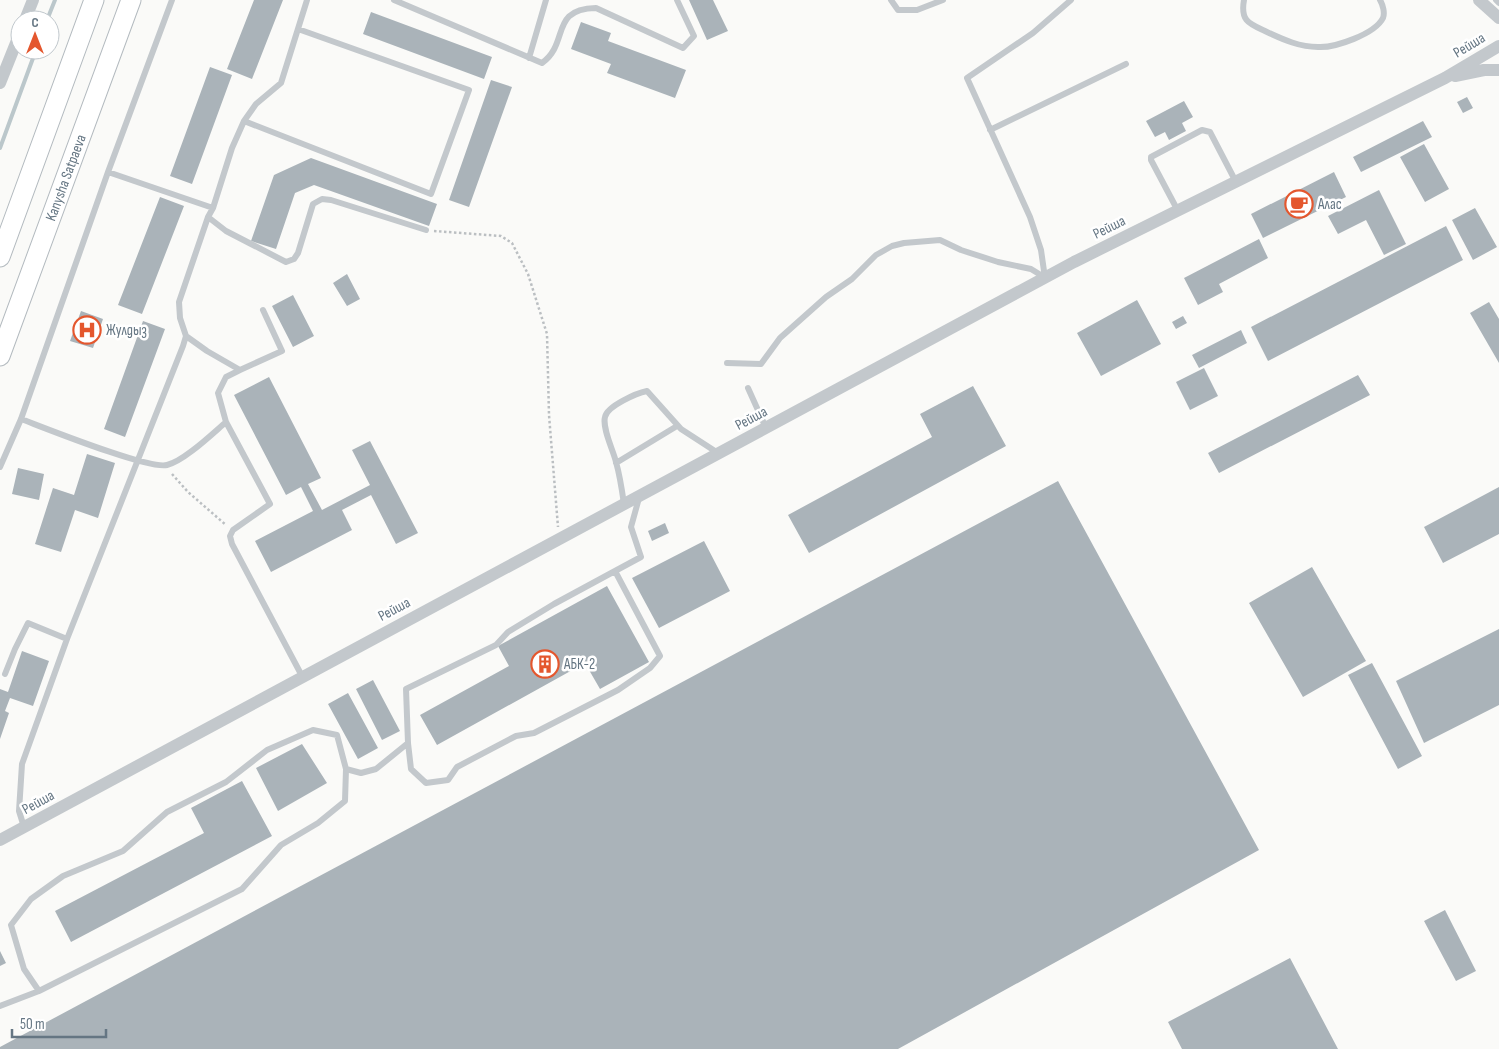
<svg xmlns="http://www.w3.org/2000/svg" width="1499" height="1049" viewBox="0 0 1499 1049" font-family="'Sofia Sans Condensed',sans-serif">
<rect width="100%" height="100%" fill="#fafaf8"/>
<g fill="none" stroke-linecap="round" stroke-linejoin="round">
<path stroke="#bbc7cb" stroke-width="4" d="M47 20 55 0
M0 148 36 50"/>
</g>
<path fill="#aab3b9" d="M254 0H283L252 79 227 69Z
M689 0H713L728 31 707 40Z
M371 12 492 57 484 79 363 34Z
M581 22 611 33 608 41 686 70 675 98 607 73 611 64 571 49Z
M210 67 232 75 192 184 170 176Z
M491 80 512 87 469 207 449 200Z
M1467 97 1473 108 1463 113 1457 102Z
M1184 101 1193 117 1182 123 1186 131 1169 140 1165 132 1155 137 1146 121Z
M1423 121 1432 137 1361 172 1353 157Z
M1424 144 1449 189 1425 202 1400 157Z
M311 158 437 204 429 226 314 185 295 193 276 249 251 241 274 175Z
M1334 172 1346 197 1263 238 1251 214Z
M1379 190 1406 244 1384 255 1366 220 1338 234 1328 216Z
M160 197 184 206 142 314 118 305Z
M1475 208 1497 247 1473 260 1452 220Z
M1446 226 1463 260 1268 361 1251 327Z
M1259 239 1268 258 1219 284 1223 292 1198 305 1184 278Z
M347 274 360 299 347 306 333 283Z
M293 295 314 336 293 347 272 306Z
M1137 300 1161 344 1101 376 1077 333Z
M1489 302 1499 319V363L1470 313Z
M81 311 103 319 93 348 70 341Z
M1183 316 1187 323 1176 329 1172 322Z
M143 321 165 329 125 437 104 429Z
M1241 330 1247 343 1199 368 1192 355Z
M1204 368 1218 396 1190 410 1176 382Z
M1358 375 1370 395 1219 473 1208 453Z
M269 377 321 478 308 484 322 510 370 485 352 450 370 441 418 533 396 544 371 495 342 510 352 530 271 572 255 541 313 511 301 487 286 495 234 395Z
M973 386 1006 446 809 553 788 515 932 437 920 414Z
M87 454 115 463 98 518 75 510 61 552 35 544 53 488 74 495Z
M18 468 44 474 39 500 12 494Z
M1058 481 1259 850 898 1049H0V1047Z
M1499 487V534L1443 563 1424 527Z
M665 523 669 533 652 541 648 531Z
M704 541 730 591 659 628 632 578Z
M1312 567 1366 661 1303 697 1249 603Z
M607 586 649 662 600 689 585 663 437 745 420 715 509 666 498 646Z
M1499 629V705L1424 743 1396 681Z
M22 651 49 661 33 706 10 698 5 711 9 713 0 739V689L8 692Z
M1372 663 1422 756 1398 769 1348 675Z
M373 680 400 731 382 740 356 689Z
M348 693 378 748 358 759 328 704Z
M302 744 327 783 278 811 256 768Z
M242 781 272 836 71 942 55 911 204 833 191 808Z
M1445 910 1476 971 1456 981 1424 921Z
M0 951 6 963 0 966Z
M1290 958 1338 1049H1182L1168 1022Z"/>
<g fill="none" stroke-linecap="round" stroke-linejoin="round">
<g stroke="#b3babf" stroke-width="21">
<g id="secondary">
<path d="M0 257 94 0"/>
<path id="s1" d="M0 356 131 0"/>
</g>
</g>
<path stroke="#bbbfc2" stroke-width="2.5" stroke-dasharray="2.5 2.5" stroke-linecap="butt" d="M434 231 501 236 512 243 528 274 547 334 549 415 558 527
M172 474 188 492 226 525"/>
<path stroke="#c3c8cc" stroke-width="6" d="M394 0 542 63C570 43 549 9 596 8L683 48 694 36 677 0
M891 0 898 10H917L943 0
M1244 0C1240 22 1250 24 1267 32 1284 40 1300 47 1318 47 1335 48 1375 34 1383 18 1385 13 1383 5 1380 0
M1496 0 1499 3
M529 58 546 0
M244 121 431 194 469 90 298 29
M990 130 1126 64
M108 172 213 208
M1178 211 1151 160V157L1202 130 1210 132 1236 182
M208 217 226 231 286 262 294 259 298 253 313 204 322 199 331 200 426 230
M1045 278 1041 250 1030 217 967 78 1033 33 1071 0
M186 336 207 351 240 370 282 351 263 310
M727 363 761 364 780 338 826 297 852 279 876 255 892 246 904 243 940 240 961 250 998 262 1031 269 1044 277
M240 370 226 377 218 393 226 422 270 504 233 530 230 536 232 544 302 676
M748 388 766 428
M21 419C45 428 149 470 167 465 184 461 212 434 226 422
M616 463 677 426
M0 467 21 419 108 172 172 0
M624 504C622 490 620 476 616 462 613 450 602 428 605 417 607 406 637 393 647 391L681 429 718 453
M5 674 15 649 28 623 67 639
M408 743 411 769 426 783 448 780 457 767 516 736 534 733 618 690 650 668 660 656 615 571 641 557 631 527 639 498
M346 769 361 773 376 769 408 743 406 689 496 645 508 632 554 604 615 571
M24 827 19 811 22 764 67 639 183 346 186 336 180 318 179 302 208 217 213 208 232 148 244 121 256 104 281 83 307 0
M0 1006 39 991 242 889 281 845 318 823 345 801 346 769 337 735 313 730 267 750 226 782 167 812 123 851 63 876 31 899 11 925 24 969 39 991"/>
<path stroke="#c3c8cc" stroke-width="12" d="M1479 0 1499 18
M25 20 33 0
M1455 76 1484 70H1499
M0 83 20 33
M0 840 1074 262 1445 78 1499 46"/>
<use href="#secondary" stroke="#fff" stroke-width="19"/>
</g>
<defs>
<g id="cafe-ring" transform="scale(1.4375)"><circle r="9.5" fill="#fff" stroke="#e4572e" stroke-width="1.5"/><path d="M-5.5-4.5H6V0H3Q3 3.5 0 3.5H-2.5Q-5.5 3.5-5.5 0ZM3-3.2v2h1.7v-2ZM-6 4.5H4V6H-6Z" fill="#e4572e"/></g>
<g id="hospital-ring" transform="scale(1.4375)"><circle r="9.5" fill="#fff" stroke="#e4572e" stroke-width="1.5"/><path d="M-5-5h3v3.5h4V-5h3V5h-3V1.5h-4V5h-3Z" fill="#e4572e"/></g>
<g id="building-ring" transform="scale(1.4375)"><circle r="9.5" fill="#fff" stroke="#e4572e" stroke-width="1.5"/><path d="M-4-6H4V6H1V3H-1V6H-4ZM-2.5-4.3h1.7v1.8h-1.7ZM.8-4.3h1.7v1.8H.8ZM-2.5-1h1.7V.8h-1.7ZM.8-1h1.7V.8H.8Z" fill="#e4572e"/></g>
</defs>
<g fill-rule="evenodd">
<use href="#cafe-ring" x="1299" y="204"/>
<use href="#hospital-ring" x="87" y="330"/>
<use href="#building-ring" x="545" y="664"/>
</g>
<g text-anchor="middle" stroke-width="5" stroke-linejoin="round" paint-order="stroke">
<g font-size="15" fill="#657683" stroke="#fff">
<text transform="translate(1469 45) rotate(-31)" y="5">Рейша</text>
<text dy="5" stroke="none"><textPath href="#s1" startOffset="190">Kanysha Satpaeva</textPath></text>
<text transform="translate(1109 227) rotate(-26)" y="5">Рейша</text>
<text transform="translate(751 418) rotate(-28)" y="5">Рейша</text>
<text transform="translate(394 609) rotate(-28)" y="5">Рейша</text>
<text transform="translate(38 802) rotate(-29)" y="5">Рейша</text>
</g>
<g font-size="15" fill="#657683" stroke="#fff" text-anchor="start">
<text x="1318" y="209">Алас</text>
<text x="106" y="335">Жулдыз</text>
<text x="564" y="669">АБК-2</text>
</g>
</g>
<g transform="translate(35 35)"><circle r="24" fill="#ffffff" stroke="#c1c8cd"/>
<path d="M0-4L9 19L0 12L-9 19Z" fill="#e4572e"/>
<text y="-8" font-size="14" font-weight="bold" text-anchor="middle" fill="#657683">С</text>
</g>
<path d="M12 1029v8h94v-8" fill="none" stroke="#657683" stroke-width="2.5"/>
<text x="20" y="1029" font-size="15" fill="#657683" stroke="#ffffff" stroke-width="4" paint-order="stroke">50 m</text>
</svg>
